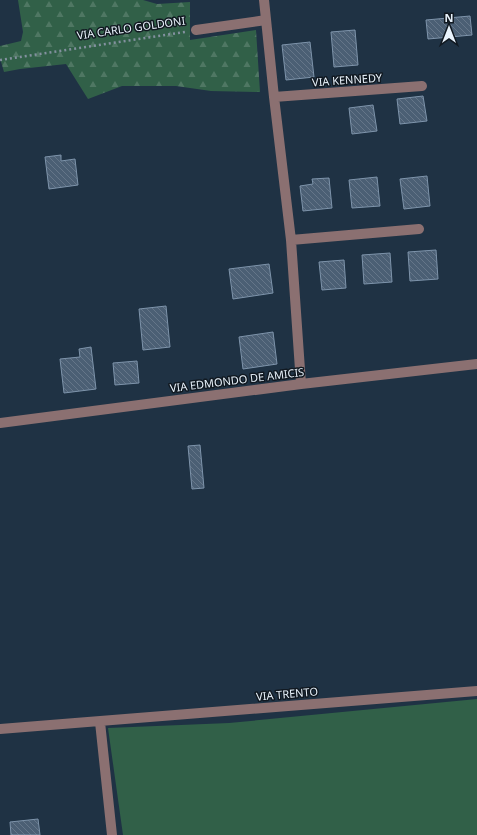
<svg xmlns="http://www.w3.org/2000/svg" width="477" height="835" viewBox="0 0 477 835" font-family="'Noto Sans',sans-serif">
<defs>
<pattern id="forest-firs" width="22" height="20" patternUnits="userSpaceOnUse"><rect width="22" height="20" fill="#316048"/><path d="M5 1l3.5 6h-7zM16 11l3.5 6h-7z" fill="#4f7763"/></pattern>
<pattern id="building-back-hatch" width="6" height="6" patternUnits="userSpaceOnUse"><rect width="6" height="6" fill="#4b5f74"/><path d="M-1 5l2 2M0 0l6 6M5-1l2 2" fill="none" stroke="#657689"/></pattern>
</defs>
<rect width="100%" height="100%" fill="#1f3244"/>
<path fill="#316048" d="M477 699V835H123L108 728 229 723Z"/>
<path fill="url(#forest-firs)" d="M18 0H143L157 4 190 2V40L256 30 260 92 211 91 176 86H122L88 99 66 64 20 69 4 72 0 58V46L21 41 23 32Z"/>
<path fill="url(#building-back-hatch)" stroke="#7e94ab" d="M470 16 472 35 428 39 426 20Z
M355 30 358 65 334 67 331 32Z
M310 42 314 77 286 80 282 45Z
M423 96 427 121 400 124 397 99Z
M373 105 377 131 352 134 349 108Z
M61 155V161L75 159 78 185 49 189 45 157Z
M427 176 430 206 404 209 400 179Z
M377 177 380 206 352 208 349 180Z
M329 178 332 208 303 211 300 186 313 184 312 179Z
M436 250 438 279 410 281 408 252Z
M390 253 392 282 364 284 362 255Z
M344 260 346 288 322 290 319 262Z
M269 264 273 293 233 299 229 269Z
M166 306 170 347 143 350 139 309Z
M273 332 277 364 243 369 239 337Z
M91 347 96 389 64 393 60 359 80 357 79 349Z
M137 361 139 383 115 385 113 363Z
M200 445 204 488 192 489 188 446Z
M38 819 40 835H11L10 822Z"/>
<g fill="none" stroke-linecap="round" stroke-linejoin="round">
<path stroke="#83919f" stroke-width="2.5" stroke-dasharray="2 3" stroke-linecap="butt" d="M0 60 185 32"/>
<path stroke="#8b7071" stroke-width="10" d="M264 0 274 97 291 240 301 384
M196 30 266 20
M274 97 422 86
M291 240 419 229
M0 423 301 384 477 364
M100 722 112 835
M0 729 477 691"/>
</g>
<g text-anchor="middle" stroke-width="3" stroke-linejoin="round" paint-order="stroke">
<g font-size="11" fill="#e9f3fc" stroke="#111921">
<text transform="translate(131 28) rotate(-8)" y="4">VIA CARLO GOLDONI</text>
<text transform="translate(347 80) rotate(-4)" y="4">VIA KENNEDY</text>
<text transform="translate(237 380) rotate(-7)" y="4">VIA EDMONDO DE AMICIS</text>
<text transform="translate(287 694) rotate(-5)" y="4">VIA TRENTO</text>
</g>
</g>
<g transform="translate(449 28)" stroke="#111921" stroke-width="3" paint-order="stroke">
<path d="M0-3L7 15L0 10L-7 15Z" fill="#e9f3fc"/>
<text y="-6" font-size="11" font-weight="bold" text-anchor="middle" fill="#e9f3fc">N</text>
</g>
</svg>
